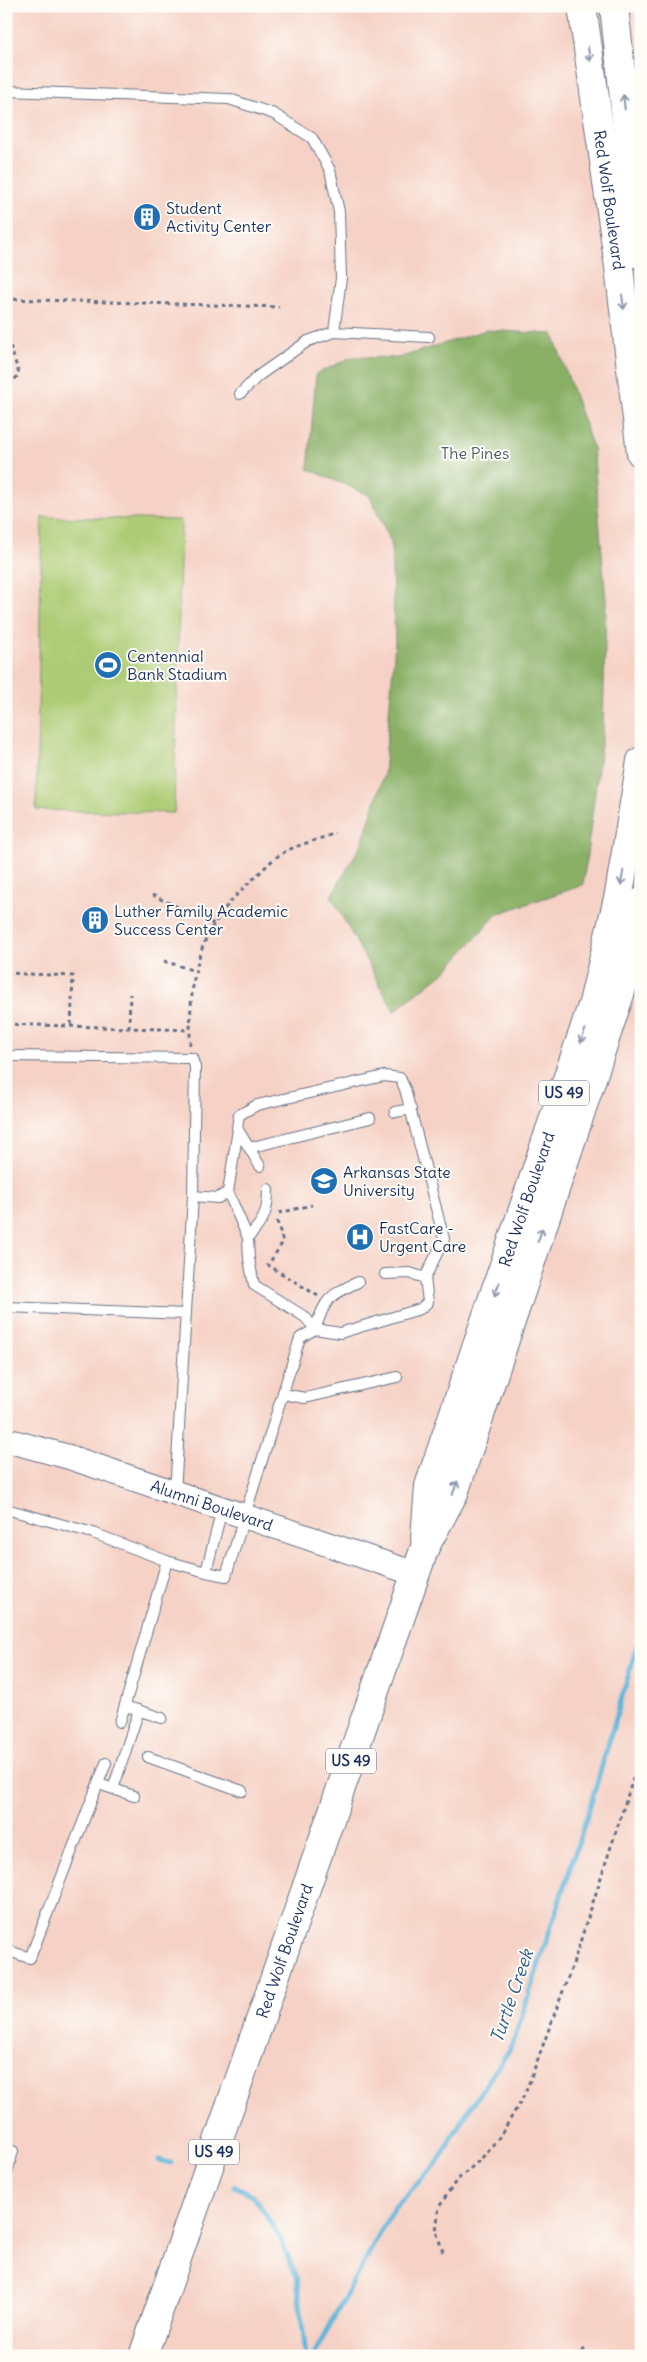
<svg xmlns="http://www.w3.org/2000/svg" width="647" height="2362" viewBox="0 0 647 2362" font-family="Delius,sans-serif">
<rect width="100%" height="100%" fill="#fdfcf7"/>
<filter id="ink" filterUnits="userSpaceOnUse"><feTurbulence type="fractalNoise" baseFrequency=".02" numOctaves="2"/><feDisplacementMap in="SourceGraphic" scale="10" xChannelSelector="R" yChannelSelector="G"/><feConvolveMatrix kernelMatrix="1 2 1 2 8 2 1 2 1" color-interpolation-filters="sRGB"/></filter>
<filter id="wash" filterUnits="userSpaceOnUse"><feTurbulence type="fractalNoise" baseFrequency=".0096" numOctaves="4" result="noise"/><feDisplacementMap in="SourceGraphic" scale="20" xChannelSelector="R" yChannelSelector="G"/><feGaussianBlur stdDeviation="1.12" result="paint"/><feColorMatrix in="noise" values="0 0 0 0 0 0 0 0 0 0 0 0 0 0 0 0 0 1.4 0 .05"/><feComposite in="paint" operator="in"/></filter>
<g filter="url(#wash)">
<rect width="100%" height="100%" fill="#f1e9d1"/>
<path fill="#f6d1c5" d="M6 6H641V2356H6Z"/>
<path fill="#adcc74" stroke="#647e69" d="M42 517 181 520 174 813 36 810Z"/>
<path fill="#8ab066" stroke="#527062" d="M486 330 553 334 593 448 606 601 603 730 583 885 497 914 447 970 394 1011 331 896 362 843 384 774 395 643 391 542 369 495 308 469 316 374 352 357 398 358Z"/>
<g fill="none" stroke-linecap="round" stroke-linejoin="round">
<path stroke="#60b5dc" stroke-width="5" d="M159 2160 171 2163
M234 2186 253 2195 280 2237 297 2279 306 2356
M313 2356 393 2209 439 2161 462 2120 512 2046 589 1810 641 1632"/>
</g>
</g>
<g filter="url(#ink)">
<g fill="none" stroke-linecap="round" stroke-linejoin="round">
<g stroke="#667086" stroke-width="12">
<path id="service" d="M6 91 229 99 274 114 312 138 330 170 339 212 341 278 334 332 308 341 258 376 240 394
M334 332 429 337
M6 1056 192 1058 195 1067 193 1196
M395 1112 411 1109
M249 1148 370 1118
M260 1166 237 1128 239 1115 257 1105 384 1076 400 1078 405 1089 444 1239 425 1278
M268 1189C268 1213 264 1220 248 1238L249 1259 254 1285 305 1317 315 1329 340 1333 420 1309 428 1302 425 1278 410 1273 385 1274
M228 1192 248 1238
M6 1307 186 1314
M283 1394 305 1398 397 1377
M175 1493 193 1196 218 1198 228 1192 238 1129
M6 1509 93 1533 167 1561 206 1572 222 1509
M206 1572 226 1576 300 1338 315 1329C326 1298 328 1296 358 1282
M125 1706 162 1718
M120 1722 167 1561
M148 1757 242 1791
M99 1784 134 1796
M113 1789 139 1710
M6 1950 30 1958 106 1763
M6 2149 13 2151 6 2176"/>
</g>
<g stroke="#667086" stroke-width="26">
<g id="tertiary">
<path id="s1" d="M6 1440 69 1457 416 1574"/>
</g>
</g>
<g stroke="#667086" stroke-width="30">
<g id="trunk">
<path id="s2" d="M582 6 619 267 641 453"/>
<path d="M614 6 641 255"/>
<path id="s3" d="M425 1538 429 1486 593 1003 619 894 641 761"/>
<path id="s4" d="M143 2356 425 1547 454 1493 628 970 641 902"/>
</g>
</g>
<path stroke="#667086" stroke-width="3" stroke-dasharray="4 4" stroke-linecap="butt" d="M6 125H7
M6 299 279 307
M6 340 9 342 19 374 6 390
M152 895 214 924
M164 961 195 971
M6 973 73 976 71 1026
M6 1024 190 1030
M129 1028 130 994
M190 1045C190 973 196 930 253 879 262 871 271 860 281 854 295 845 319 840 335 833
M279 1213 312 1205
M277 1221 283 1242 268 1265 318 1296
M443 2252 436 2231 439 2207 456 2181 481 2159 501 2135 525 2094 573 1964 641 1754
M576 2356 585 2349"/>
<use href="#service" stroke="#fff" stroke-width="10"/>
<use href="#tertiary" stroke="#fff" stroke-width="24"/>
<use href="#trunk" stroke="#fff" stroke-width="28"/>
</g>
<defs><path id="oneway-shaft" d="M-6 0H5M1.5-3L5.5 0L1.5 3" fill="none" stroke-width="1.6" stroke-linecap="round" stroke-linejoin="round" transform="scale(1.25)"/></defs>
<g stroke="#8d97ae">
<use href="#oneway-shaft" transform="translate(589 54) rotate(82)"/>
<use href="#oneway-shaft" transform="translate(624 102) rotate(-96)"/>
<use href="#oneway-shaft" transform="translate(623 302) rotate(83)"/>
<use href="#oneway-shaft" transform="translate(622 878) rotate(100)"/>
<use href="#oneway-shaft" transform="translate(583 1036) rotate(108)"/>
<use href="#oneway-shaft" transform="translate(540 1235) rotate(-71)"/>
<use href="#oneway-shaft" transform="translate(497 1289) rotate(109)"/>
<use href="#oneway-shaft" transform="translate(455 1488) rotate(-70)"/>
</g>
</g>
<defs>
<g id="building-disc" transform="scale(1.4375)"><circle r="9.5" fill="#1f6fb2" stroke="#fdfcf7"/><path d="M-4-6H4V6H1V3H-1V6H-4ZM-2.5-4.3h1.7v1.8h-1.7ZM.8-4.3h1.7v1.8H.8ZM-2.5-1h1.7V.8h-1.7ZM.8-1h1.7V.8H.8Z" fill="#fff"/></g>
<g id="stadium-disc" transform="scale(1.4375)"><circle r="9.5" fill="#1f6fb2" stroke="#fdfcf7"/><path d="M0-5a6.5 5 0 1 0 0 10a6.5 5 0 1 0 0-10ZM-3.5-1.8h7v3.6h-7Z" fill="#fff"/></g>
<g id="university-disc" transform="scale(1.4375)"><circle r="9.5" fill="#1f6fb2" stroke="#fdfcf7"/><path d="M0-5L7-2L0 1L-7-2ZM-4 1L0 2.5L4 1V4Q0 6-4 4Z" fill="#fff"/></g>
<g id="hospital-disc" transform="scale(1.4375)"><circle r="9.5" fill="#1f6fb2" stroke="#fdfcf7"/><path d="M-5-5h3v3.5h4V-5h3V5h-3V1.5h-4V5h-3Z" fill="#fff"/></g>
</defs>
<g fill-rule="evenodd">
<use href="#building-disc" x="147" y="217"/>
<use href="#stadium-disc" x="108" y="665"/>
<use href="#building-disc" x="95" y="920"/>
<use href="#university-disc" x="324" y="1181"/>
<use href="#hospital-disc" x="360" y="1237"/>
</g>
<g text-anchor="middle" stroke-width="4" stroke-linejoin="round" paint-order="stroke">
<g fill="#fdfcf7" stroke="#5f6c8c" stroke-width="1">
<rect x="539" y="1080.5" width="50" height="25" rx="4"/>
<rect x="326" y="1748.5" width="50" height="25" rx="4"/>
<rect x="189" y="2139.5" width="50" height="25" rx="4"/>
</g>
<g font-size="15" font-weight="bold" fill="#1b2f5e">
<text x="564" y="1098">US 49</text>
<text x="351" y="1766">US 49</text>
<text x="214" y="2157">US 49</text>
</g>
<g font-size="16" fill="#1b2f5e" stroke="#fdfcf7">
<text dy="6" stroke="none"><textPath href="#s2" startOffset="196">Red Wolf Boulevard</textPath></text>
<text dy="6" stroke="none"><textPath href="#s3" startOffset="355">Red Wolf Boulevard</textPath></text>
<text dy="6" stroke="none"><textPath href="#s1" startOffset="216">Alumni Boulevard</textPath></text>
<text dy="6" stroke="none"><textPath href="#s4" startOffset="429">Red Wolf Boulevard</textPath></text>
</g>
<g font-size="16" fill="#1b2f5e" stroke="#fdfcf7" text-anchor="start">
<text x="166" y="214">Student<tspan x="166" dy="18">Activity Center</tspan></text>
<text x="127" y="662">Centennial<tspan x="127" dy="18">Bank Stadium</tspan></text>
<text x="114" y="917">Luther Family Academic<tspan x="114" dy="18">Success Center</tspan></text>
<text x="343" y="1178">Arkansas State<tspan x="343" dy="18">University</tspan></text>
<text x="379" y="1234">FastCare -<tspan x="379" dy="18">Urgent Care</tspan></text>
</g>
<g font-size="16" fill="#475e65" stroke="#fdfcf7">
<text x="475" y="459">The Pines</text>
</g>
<g font-size="18" font-style="italic" fill="#335e8a" stroke="#fdfcf7">
<text transform="translate(512 1996) rotate(-71)" y="6">Turtle Creek</text>
</g>
</g>
<rect width="647" height="2362" fill="none" stroke="#fdfcf7" stroke-width="25"/>
</svg>
